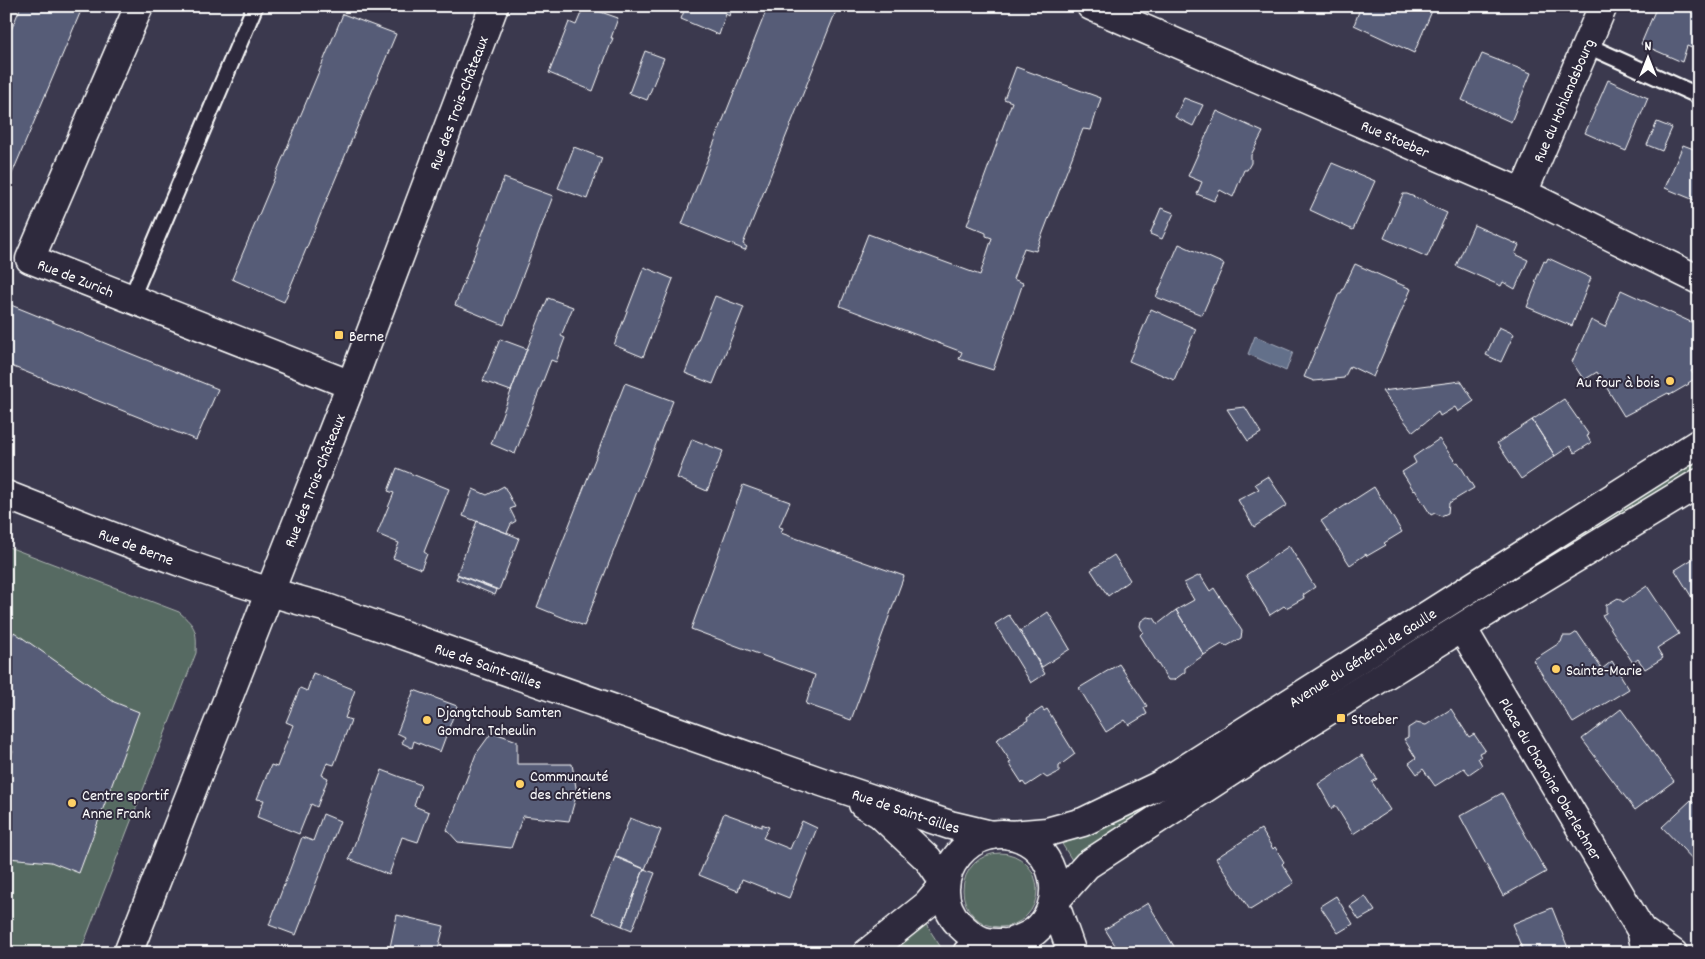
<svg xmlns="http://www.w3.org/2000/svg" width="1705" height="959" viewBox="0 0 1705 959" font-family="Dekko,sans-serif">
<rect width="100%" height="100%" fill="#3b394e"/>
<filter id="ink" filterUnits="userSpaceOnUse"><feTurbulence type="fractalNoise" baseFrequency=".02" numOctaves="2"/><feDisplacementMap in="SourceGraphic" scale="10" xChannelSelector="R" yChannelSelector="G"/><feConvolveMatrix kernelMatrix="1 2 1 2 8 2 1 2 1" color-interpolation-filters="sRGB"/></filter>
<g filter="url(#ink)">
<path fill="#576a62" stroke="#abb4b0" d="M1699 458V471L1075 865 1059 839Z
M6 546 179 612C196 627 197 630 196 653L80 953H6Z
M963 890a37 37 0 1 1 74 0a37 37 0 1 1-74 0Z
M925 923 942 949 934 953H888Z"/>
<path fill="#64708a" stroke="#a2a9b9" d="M1255 336 1293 352 1286 371 1248 354Z"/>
<path fill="#565c77" stroke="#fff" d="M21 6H83L6 188V42Z
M584 6 618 18 611 38H613L593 91 549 73 569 22 576 25Z
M686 6H732L729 16 726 14 719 35 681 19Z
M768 6H838L743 244 747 247 745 250 682 224Z
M1361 6H1422L1432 11 1414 53 1354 25Z
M1657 6H1699V51L1687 46 1682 62 1641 44Z
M343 14 396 34 284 302 232 279Z
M645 51 664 58 647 100 629 93Z
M1482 54 1531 73 1511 122 1462 100Z
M1016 67 1101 98 1091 130 1083 129 1036 251 1024 248 1013 279 1023 283 993 370 959 359 962 352 840 306 868 234 980 275 992 238 986 236V233L967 225 1012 102 1004 99Z
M1608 80 1648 98 1626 151 1585 133Z
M1184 98 1203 105 1193 126 1175 117Z
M1217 111 1263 132 1251 155V163L1247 170H1244L1233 197 1220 190 1214 201 1197 194 1202 182 1188 176Z
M1657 122 1672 128 1662 151 1647 145Z
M1683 145 1699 151V202L1665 188Z
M574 147 602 158 587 199 558 188Z
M1332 163 1375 181 1353 230 1310 210Z
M504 178 553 196 504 325 455 305Z
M1403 194H1407L1425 201V203L1447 213 1427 257 1384 238Z
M1161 208 1174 213 1162 239 1150 234Z
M1474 225 1519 245 1515 254 1528 260 1515 289 1503 282 1501 286 1456 266Z
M1179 244 1224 264 1202 315 1156 297Z
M1548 258 1591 278 1572 326 1527 307 1537 282H1535L1544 261 1546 262Z
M1355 264 1411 289 1373 377 1350 366 1344 378 1314 381 1304 377 1339 293H1341Z
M644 267 673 279 643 357 614 345Z
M1621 290 1693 323 1699 329V363L1696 364 1698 367 1691 371 1696 378 1688 383 1689 384 1670 395 1668 393 1624 416 1597 372 1584 380 1572 362 1591 320 1605 327Z
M715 296 744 307 713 384 685 373Z
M548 298 573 307 561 336 565 338 556 362 551 360 515 454 491 444 527 349Z
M6 303 218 389 196 440 6 364Z
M1151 309 1196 329 1174 380 1129 361Z
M1499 327 1514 334 1501 362 1486 355Z
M500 339 527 349 511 391 483 381Z
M1461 381 1474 401 1458 412 1455 407 1440 416 1438 412 1413 432 1382 391Z
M625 383 673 401 584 626 537 607Z
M1564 399 1589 435 1587 436 1591 443 1575 453 1570 446 1555 456 1532 420Z
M1245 407 1261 433 1248 441 1227 409Z
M1532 420 1555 456 1521 479 1497 443Z
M692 439 723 451 707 491 677 478Z
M1439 439 1456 463 1458 462 1474 488 1449 503 1448 513 1441 516 1435 513 1431 515 1415 490 1414 491 1402 472 1416 463 1413 457Z
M397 468 449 489 424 552 427 554 421 569 393 558 399 543 377 534 394 493 388 491Z
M1268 476 1287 505 1254 527 1238 500 1259 489 1255 484Z
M743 485 790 502 779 527 783 528 781 533 904 576 851 720 806 704 815 675 691 629Z
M504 486 515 507 510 509 516 521 511 524 507 533 463 516 473 489 487 495Z
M1374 487 1402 532 1384 543 1386 545 1367 556 1366 554 1350 565 1321 521Z
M477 521 519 538 499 590 457 574Z
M1289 546 1315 587 1303 595 1304 598 1286 608 1284 606 1270 615 1246 575Z
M1114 555 1130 580 1108 596 1091 570Z
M1699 555V609L1675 570Z
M458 575 497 590 495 595 456 579Z
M1200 575 1210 591 1214 588 1242 631 1241 638 1227 646 1222 644 1204 655 1176 610 1194 600 1184 583Z
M1647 586 1679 634 1657 648 1663 658 1645 669 1638 659 1633 663 1602 615 1606 613V605L1618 598 1623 602Z
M1176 610 1204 655 1185 668V672L1174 680H1168L1140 635 1143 632 1140 626 1141 621 1147 617 1154 618 1158 624Z
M1048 612 1070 649 1042 667 1020 631Z
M1009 615 1020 631 1045 674 1031 683 995 624Z
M14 632 114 702 139 712 79 873 51 862 8 858 6 843V769L13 751 6 749V651Z
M1577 632 1602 669 1612 661 1629 689 1573 723 1533 660 1561 642 1563 636H1571Z
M1119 664 1147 706 1144 708 1147 714 1129 725 1125 720 1106 732 1079 688Z
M313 673 355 690 345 718 351 720 334 765 327 763 322 775 328 778 317 807 311 804 299 834 257 817 264 800 257 799 271 765 277 767 293 725 286 722 300 688 307 691Z
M414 690 457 706 440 752 414 741 412 748 402 743 405 737 397 733Z
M1042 708 1044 711 1047 709 1075 754 1059 766V772L1047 778 1043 775 1026 786 1023 782 1022 783 1009 763 1011 762 996 740 1028 720 1027 718Z
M1451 709 1469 737 1474 734 1485 750 1479 753 1481 757 1478 758 1482 765 1469 774 1464 768 1435 786 1423 769 1417 774 1409 763 1416 758 1404 739 1408 737V728L1416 723 1426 725Z
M1621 709 1674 781 1635 810 1582 739Z
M492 732 517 741V764H572L577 793 569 821 523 816 511 848 458 842 447 830 476 754Z
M1362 755 1377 779 1372 782 1390 810 1353 834 1335 805 1332 809 1318 784Z
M382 770 421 785 414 806 429 812 418 842 402 837 389 875 349 859Z
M1502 793 1546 872 1503 896 1460 816Z
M1691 800 1699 808V866L1662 827Z
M724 813 762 827V824L769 827 763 838 790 849 802 821 817 828 789 898 742 879 738 891 699 875Z
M323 814 340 821 296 935 269 925 302 837 313 841Z
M630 818 661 830 645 869 615 856Z
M1261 829 1273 849 1275 847 1284 862 1282 864 1294 883 1250 910 1216 858Z
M615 857 644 869 622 926 592 914Z
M644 869 655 873 632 930 622 926Z
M1336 896 1353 924 1338 933 1320 906Z
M1365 896 1375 911 1359 920 1350 906Z
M1148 903 1178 953H1120L1105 929Z
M1552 908 1570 953H1524L1512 924Z
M397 915 444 926 437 953H414L390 947Z"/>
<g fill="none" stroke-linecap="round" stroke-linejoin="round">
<g stroke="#fff" stroke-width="19">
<path id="lane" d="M1586 45 1699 96
M131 299 255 6"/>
</g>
<g stroke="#fff" stroke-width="31">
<g id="street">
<path id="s1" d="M139 6 30 259 351 385"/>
<path id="s2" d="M1091 6 1523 193 1699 280"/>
<path id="s3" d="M1523 193 1603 6"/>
<path id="s4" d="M6 495C111 536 215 579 324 607L822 782 950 825 992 835"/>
<path id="s5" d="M1462 628 1641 930 1647 953"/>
<path d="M863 804 880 814 928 859 945 884"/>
<path d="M1054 902 1072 953"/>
<path d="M1641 930 1673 953"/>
<path id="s6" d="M128 953 351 385 494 6"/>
</g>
</g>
<g stroke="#fff" stroke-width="31">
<g id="secondary">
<path id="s7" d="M1010 835 1047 832 1083 822 1160 785 1699 443"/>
<path d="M1054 902 1087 865 1236 768 1493 608 1699 483"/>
<path d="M867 953 927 905 945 884"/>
<path d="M967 953C985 948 1021 943 1035 931 1064 908 1059 859 1027 841 975 812 918 880 959 924 966 931 974 938 983 941 989 943 996 943 1002 943"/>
</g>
</g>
<use href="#lane" stroke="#2f2a3d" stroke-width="15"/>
<use href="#street" stroke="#2f2a3d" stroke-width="28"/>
<use href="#secondary" stroke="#2f2a3d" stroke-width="28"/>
</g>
</g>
<g fill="#ffd166" stroke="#2f2a3d" stroke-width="2">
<rect x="334" y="330" width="10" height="10" rx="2.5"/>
<circle cx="1670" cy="381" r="5"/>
<circle cx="1556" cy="669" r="5"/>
<rect x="1336" y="713" width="10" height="10" rx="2.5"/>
<circle cx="427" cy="720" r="5"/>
<circle cx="520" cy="784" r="5"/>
<circle cx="72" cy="803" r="5"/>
</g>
<g text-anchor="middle" stroke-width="4" stroke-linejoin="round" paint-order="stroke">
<g font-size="16" fill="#fff" stroke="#2f2a3d">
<text dy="6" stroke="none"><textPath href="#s3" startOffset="101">Rue du Hohlandsbourg</textPath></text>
<text dy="6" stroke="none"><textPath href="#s6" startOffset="912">Rue des Trois-Châteaux</textPath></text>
<text dy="6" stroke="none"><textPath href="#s2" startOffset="332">Rue Stoeber</textPath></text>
<text dy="6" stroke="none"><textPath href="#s1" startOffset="325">Rue de Zurich</textPath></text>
<text dy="6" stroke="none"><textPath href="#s6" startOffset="508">Rue des Trois-Châteaux</textPath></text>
<text dy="6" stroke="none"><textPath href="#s4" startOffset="140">Rue de Berne</textPath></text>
<text dy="6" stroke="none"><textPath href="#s7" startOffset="399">Avenue du Général de Gaulle</textPath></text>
<text dy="6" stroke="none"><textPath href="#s4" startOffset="512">Rue de Saint-Gilles</textPath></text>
<text dy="6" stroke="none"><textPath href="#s5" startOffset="175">Place du Chanoine Oberlechner</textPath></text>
<text dy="6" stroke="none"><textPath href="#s4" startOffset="954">Rue de Saint-Gilles</textPath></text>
</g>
<g font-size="16" fill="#fff" stroke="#2f2a3d" text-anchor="start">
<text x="349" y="341">Berne</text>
<text x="1660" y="387" text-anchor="end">Au four à bois</text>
<text x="1566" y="675">Sainte-Marie</text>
<text x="437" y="717">Djangtchoub Samten<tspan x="437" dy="18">Gomdra Tcheulin</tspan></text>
<text x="1351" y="724">Stoeber</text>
<text x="530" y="781">Communauté<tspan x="530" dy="18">des chrétiens</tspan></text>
<text x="82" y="800">Centre sportif<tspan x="82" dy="18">Anne Frank</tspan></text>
</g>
</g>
<rect width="1705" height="959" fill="none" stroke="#2f2a3d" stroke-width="25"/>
<rect x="12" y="12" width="1680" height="934" fill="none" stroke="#fff" stroke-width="2" filter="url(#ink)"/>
<g transform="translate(1648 58)" stroke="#2f2a3d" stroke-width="4" paint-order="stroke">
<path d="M0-4L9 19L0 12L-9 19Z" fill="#ffffff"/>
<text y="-8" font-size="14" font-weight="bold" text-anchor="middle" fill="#ffffff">N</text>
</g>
</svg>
